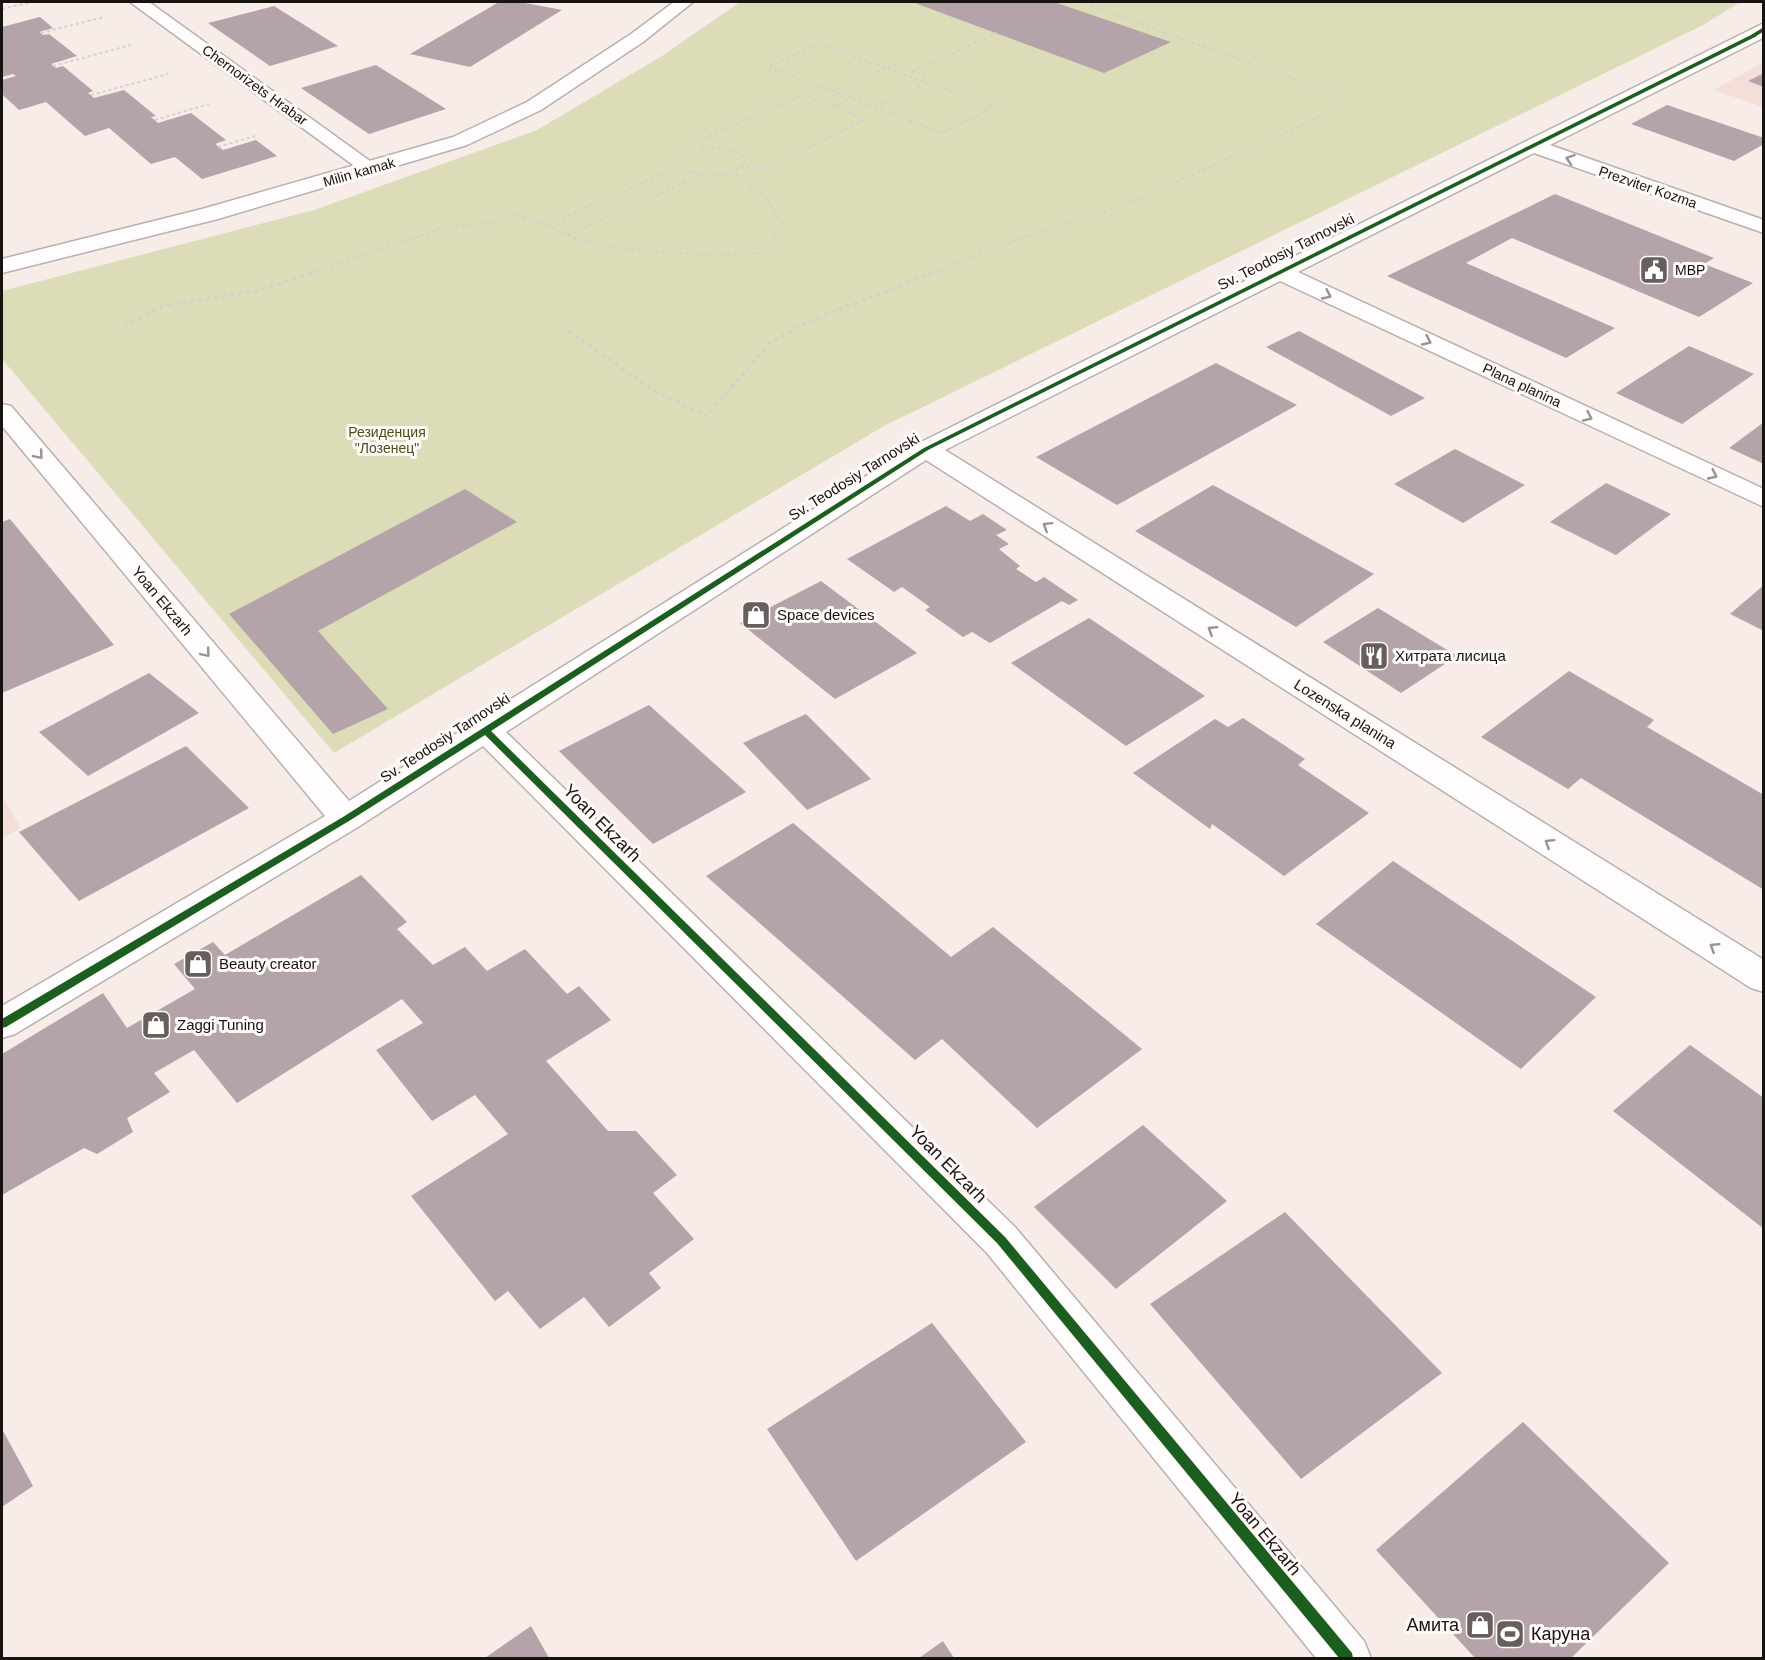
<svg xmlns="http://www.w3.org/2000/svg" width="1765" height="1660" viewBox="0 0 1765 1660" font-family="Arial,sans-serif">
<rect width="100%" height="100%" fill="#f7ece8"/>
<path fill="#f4dfd8" d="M1763 62V107L1714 90Z
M2 796 21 828 2 838Z"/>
<path fill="#dcddb8" d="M740 2H1740L1705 24 884 426 334 753 2 359V291L314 210 537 130 662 56Z"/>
<path fill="#b4a3a9" d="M499 2H520L562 10 470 67 410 54Z
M912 2H1054L1171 42 1104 73Z
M274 6 338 46 270 66 208 23Z
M40 17 53 28 39 32 43 35 49 34 77 56 51 64 56 68 63 66 93 91 88 93 94 98 124 90 156 116 151 117 158 123 191 113 226 140 215 144 223 150 256 140 277 156 202 179 175 157 151 164 109 128 85 136 46 102 19 110 2 94V80L16 76 13 74 2 77V27Z
M376 65 446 109 369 134 301 88Z
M1764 73V87L1748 81Z
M1667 105 1764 138V144L1734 161 1631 124Z
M1555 194 1714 258 1704 264 1753 283 1699 317 1512 238 1466 263 1615 328 1566 358 1387 276Z
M1299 331 1425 398 1391 416 1266 347Z
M1689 346 1754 374 1682 424 1616 393Z
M1216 363 1297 405 1117 505 1036 457Z
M1764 422V464L1729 448Z
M1455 449 1525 485 1463 523 1394 484Z
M1606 483 1671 514 1616 555 1550 522Z
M1213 485 1374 574 1296 627 1135 531Z
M465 489 517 522 318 631 388 709 333 734 229 614Z
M946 506 970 521 983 514 1007 530 996 535 1009 544 999 549 1020 566 1016 569 1036 582 1044 577 1078 600 1069 605 1062 601 990 643 972 632 963 637 925 610 930 607 902 587 894 592 847 559Z
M10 519 114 645 2 693V522Z
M821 581 917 653 835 699 740 623Z
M1764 585V631L1730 614Z
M1378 608 1457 656 1401 693 1323 642Z
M1089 618 1205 696 1126 746 1011 663Z
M1569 671 1654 720 1647 727 1764 795V890L1581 778 1568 789 1481 737Z
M149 673 199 713 88 776 39 732Z
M649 705 746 792 653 844 559 751Z
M806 714 871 779 807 810 743 743Z
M1243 718 1305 759 1298 765 1369 813 1284 876 1212 824 1210 829 1133 773 1215 719 1228 727Z
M186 746 249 808 79 901 19 832Z
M793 823 951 957 993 927 1142 1049 1037 1128 942 1039 915 1060 706 876Z
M1393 861 1596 997 1521 1069 1316 924Z
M361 875 407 922 397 929 433 965 465 947 487 971 525 949 567 994 579 986 611 1020 546 1061 608 1131H636L677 1175 653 1193 694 1239 649 1273 661 1288 609 1327 584 1297 540 1329 508 1291 495 1301 411 1196 508 1134 475 1095 432 1121 376 1050 423 1023 402 999 237 1103 194 1050 154 1073 170 1092 127 1118 133 1132 97 1154 84 1148 2 1195V1054L103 993 127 1028 195 989 174 964 213 942 225 955Z
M1690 1045 1764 1098V1229L1613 1111Z
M1143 1125 1227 1201 1116 1289 1034 1207Z
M1285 1212 1442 1373 1301 1479 1150 1304Z
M932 1323 1026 1442 856 1561 767 1429Z
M1523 1422 1669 1563 1571 1658H1475L1376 1550Z
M2 1429 33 1486 2 1507Z
M531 1626 549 1658H485Z
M943 1641 954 1658H919Z"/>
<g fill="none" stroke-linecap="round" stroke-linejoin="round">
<g stroke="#b8b0ac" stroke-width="3">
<path id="minor" d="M130 2H149L381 169 378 173H364Z
M1764 23V37L1759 40 1550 145 1764 220V233L1534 153 1298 272 1764 489V507L1280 281 945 450 1764 960V992L1751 988 926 460 506 732 1015 1227 1364 1641 1371 1658H1316L987 1253 483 746 358 827 15 1034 2 1038V1006L325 816 2 426V404L11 406 349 801 917 444Z"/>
</g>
<g stroke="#b8b0ac" stroke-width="3">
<path id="tertiary" d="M674 2H693L643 42 541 110 467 145 218 219 2 273V259L202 209 453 137 527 102 631 34Z"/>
</g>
<path stroke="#d3d0ce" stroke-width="2" stroke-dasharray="3 3" stroke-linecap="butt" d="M1061 4 1066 2
M2 9 32 2
M41 33 104 17
M53 66 131 45
M770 66 819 44 995 107
M769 67 942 133 995 107
M913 71 997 33
M833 91 887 68 901 67 924 75 919 87 875 107
M91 95 168 74
M834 106 852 98
M155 120 209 104
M218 147 255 136
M712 148 737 152 745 160 744 164C727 179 706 178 686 170L683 160 693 152Z
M702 149V139L803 95 865 119
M740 168H765L864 120
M500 210 538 221 576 239 618 248 706 255 762 253 783 226 767 198 733 172
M546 225 683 165
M568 235 702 175
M313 272 449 226 495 223
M934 272 1017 240 1123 206 1319 117 1340 96 1081 2"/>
<path stroke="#d3d0ce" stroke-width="3" stroke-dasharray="4 4" stroke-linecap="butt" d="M124 326 163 306 255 291 318 271
M569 331 651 389 707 416 770 343 809 321 938 271"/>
<use href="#minor" fill="#fefcfc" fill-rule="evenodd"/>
<use href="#tertiary" fill="#fefcfc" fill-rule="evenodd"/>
<g stroke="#fefaf8" stroke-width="4">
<path id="cycleway" d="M1764 27V31L1755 37 928 450 491 731 1005 1237 1352 1653 1353 1658H1339L997 1243 485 735 349 821 6 1027 2 1028V1019L343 817 924 448 1751 35Z"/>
</g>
<use href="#cycleway" fill="#1b5e20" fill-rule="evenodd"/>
</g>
<defs><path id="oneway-chevron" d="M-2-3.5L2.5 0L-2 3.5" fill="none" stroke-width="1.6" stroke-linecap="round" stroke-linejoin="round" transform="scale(1.5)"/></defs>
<g stroke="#979392">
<use href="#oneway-chevron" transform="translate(1570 159) rotate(-161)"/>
<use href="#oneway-chevron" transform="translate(1327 295) rotate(25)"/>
<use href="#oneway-chevron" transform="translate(1427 341) rotate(25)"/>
<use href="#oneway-chevron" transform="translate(1588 417) rotate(25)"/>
<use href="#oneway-chevron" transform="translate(39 455) rotate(50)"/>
<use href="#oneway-chevron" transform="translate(1713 475) rotate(25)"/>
<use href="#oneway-chevron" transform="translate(1047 526) rotate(-148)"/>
<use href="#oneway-chevron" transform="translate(1212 630) rotate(-148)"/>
<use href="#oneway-chevron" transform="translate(206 653) rotate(50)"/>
<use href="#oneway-chevron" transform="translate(1549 843) rotate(-148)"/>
<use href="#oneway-chevron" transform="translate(1714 947) rotate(-148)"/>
</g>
<defs>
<g id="civic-square" transform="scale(1.5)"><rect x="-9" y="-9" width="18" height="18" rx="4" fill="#675f5c" stroke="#fefaf8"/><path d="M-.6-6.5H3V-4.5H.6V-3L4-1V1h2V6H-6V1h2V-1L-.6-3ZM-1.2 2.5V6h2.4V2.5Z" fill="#fff"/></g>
<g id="shop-square" transform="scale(1.5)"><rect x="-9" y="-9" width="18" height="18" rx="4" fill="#675f5c" stroke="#fefaf8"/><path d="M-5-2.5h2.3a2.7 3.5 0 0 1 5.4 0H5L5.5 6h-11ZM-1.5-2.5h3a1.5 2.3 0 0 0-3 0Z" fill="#fff"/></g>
<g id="restaurant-square" transform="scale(1.5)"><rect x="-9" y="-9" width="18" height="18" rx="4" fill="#675f5c" stroke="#fefaf8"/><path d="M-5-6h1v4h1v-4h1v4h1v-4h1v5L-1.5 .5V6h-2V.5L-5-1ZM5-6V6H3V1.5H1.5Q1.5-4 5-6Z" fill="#fff"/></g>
<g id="stadium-square" transform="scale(1.5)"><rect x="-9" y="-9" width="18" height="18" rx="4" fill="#675f5c" stroke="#fefaf8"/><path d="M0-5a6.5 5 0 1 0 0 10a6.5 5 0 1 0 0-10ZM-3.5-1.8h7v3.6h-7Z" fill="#fff"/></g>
</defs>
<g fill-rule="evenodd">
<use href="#civic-square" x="1654" y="270"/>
<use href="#shop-square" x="756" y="615"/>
<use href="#restaurant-square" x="1374" y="656"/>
<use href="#shop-square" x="198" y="964"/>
<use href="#shop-square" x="156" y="1025"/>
<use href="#shop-square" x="1480" y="1625"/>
<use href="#stadium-square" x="1510" y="1634"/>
</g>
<g text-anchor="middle" stroke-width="6" stroke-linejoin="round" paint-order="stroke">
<g font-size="14" fill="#191310" stroke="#fefaf8">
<text transform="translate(255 85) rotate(36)" y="5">Chernorizets Hrabar</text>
<text transform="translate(359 172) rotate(-16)" y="5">Milin kamak</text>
<text transform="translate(1648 187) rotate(19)" y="5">Prezviter Kozma</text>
<text transform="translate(1522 385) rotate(25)" y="5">Plana planina</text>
</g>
<g font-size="14" fill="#191310" stroke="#fefaf8" text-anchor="start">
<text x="1675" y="275">МВР</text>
</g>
<g font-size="14" fill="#49511c" stroke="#fefaf8">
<text x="387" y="437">Резиденция<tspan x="387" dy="16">"Лозенец"</tspan></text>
</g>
<g font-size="15" fill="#191310" stroke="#fefaf8">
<text transform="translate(1286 252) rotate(-27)" y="5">Sv. Teodosiy Tarnovski</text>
<text transform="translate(854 477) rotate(-32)" y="5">Sv. Teodosiy Tarnovski</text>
<text transform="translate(162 601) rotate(50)" y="5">Yoan Ekzarh</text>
<text transform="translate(1345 714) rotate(32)" y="5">Lozenska planina</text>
<text transform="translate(445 738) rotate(-33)" y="5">Sv. Teodosiy Tarnovski</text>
</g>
<g font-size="15" fill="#191310" stroke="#fefaf8" text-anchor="start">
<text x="777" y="620">Space devices</text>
<text x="1395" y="661">Хитрата лисица</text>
<text x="219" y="969">Beauty creator</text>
<text x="177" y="1030">Zaggi Tuning</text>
</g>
<g font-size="18" fill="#191310" stroke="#fefaf8">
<text transform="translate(602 823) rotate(45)" y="6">Yoan Ekzarh</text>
<text transform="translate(948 1164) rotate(45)" y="6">Yoan Ekzarh</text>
<text transform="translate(1265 1534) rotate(50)" y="6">Yoan Ekzarh</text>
</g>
<g font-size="18" fill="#191310" stroke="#fefaf8" text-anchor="end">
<text x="1459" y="1631">Амита</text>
<text x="1531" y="1640" text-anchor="start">Каруна</text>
</g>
</g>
<rect width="1765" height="1660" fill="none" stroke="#191310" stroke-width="6"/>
</svg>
